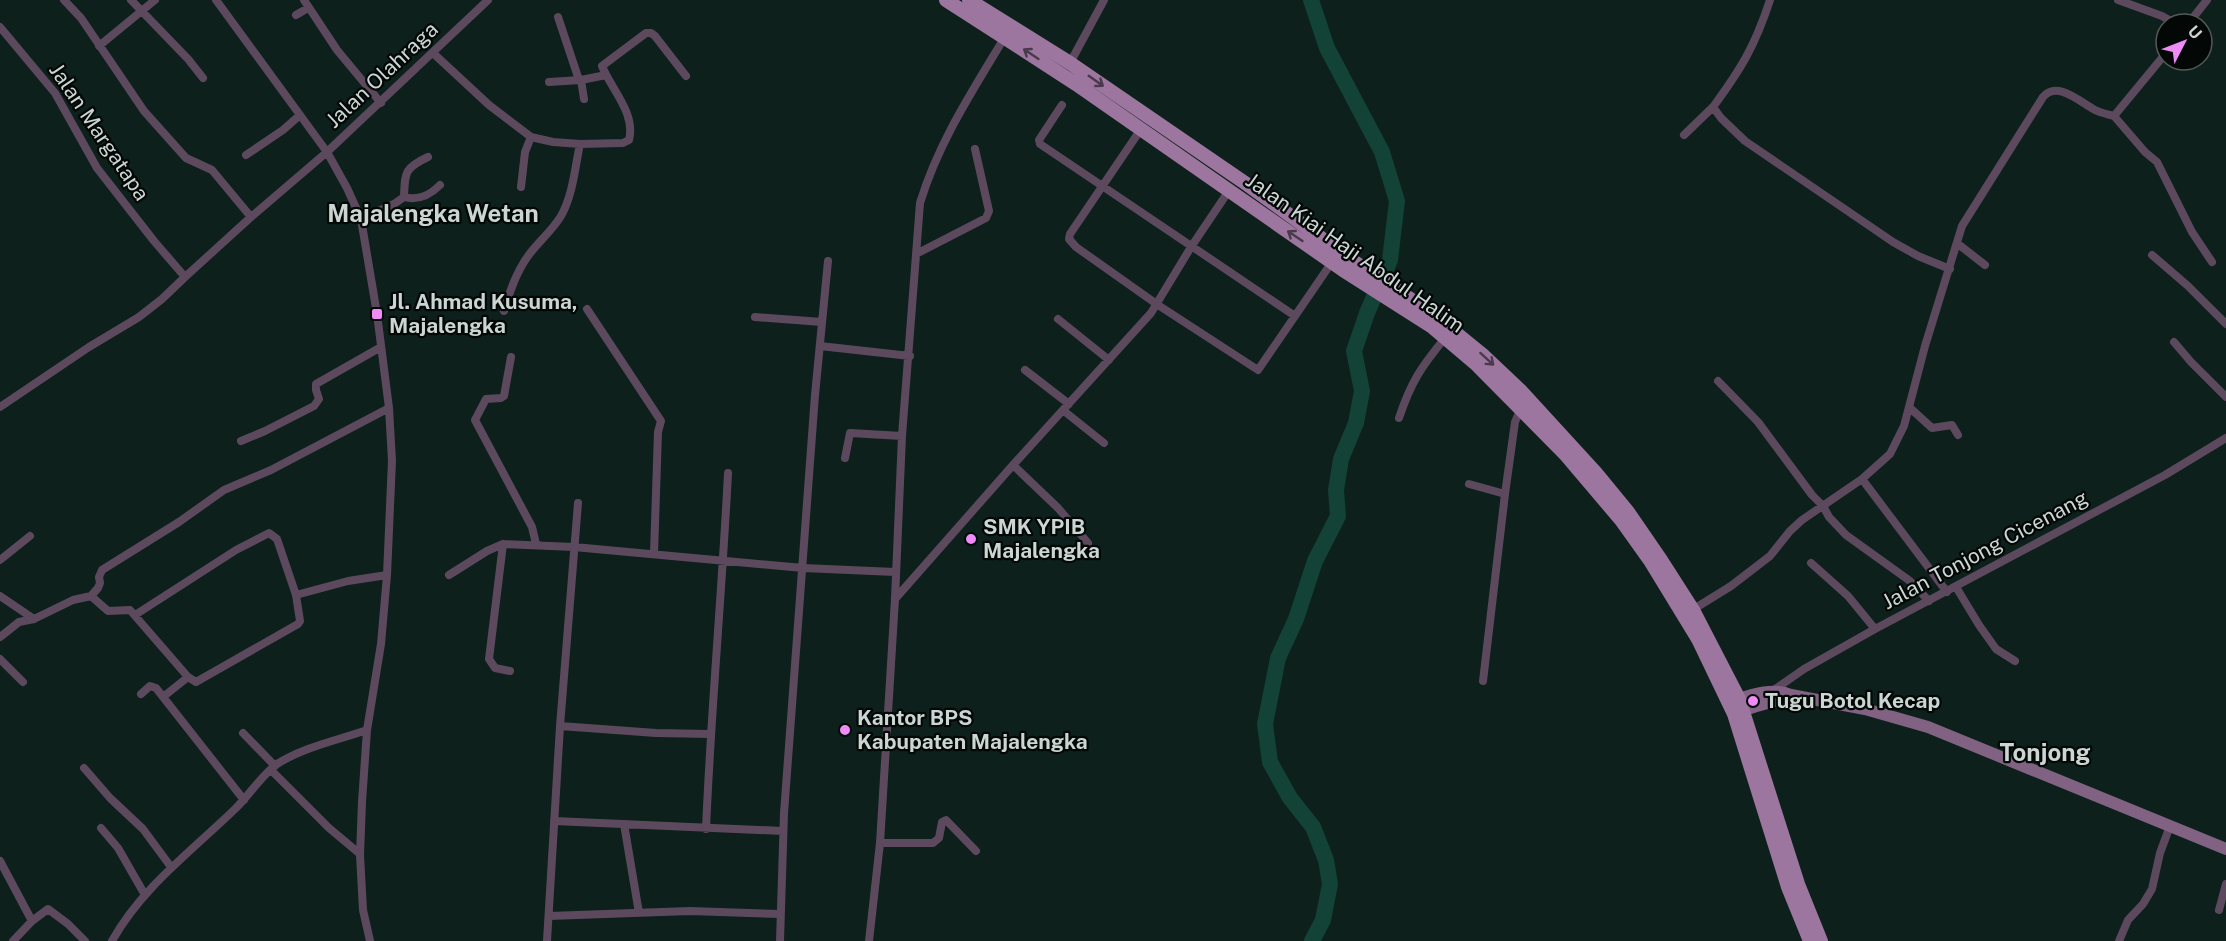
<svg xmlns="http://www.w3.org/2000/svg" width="2226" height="941" viewBox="0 0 2226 941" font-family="'Public Sans',sans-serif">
<rect width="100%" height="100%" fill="#0d201b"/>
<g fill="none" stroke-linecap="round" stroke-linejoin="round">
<path stroke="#134237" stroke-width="16" d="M1311 0 1327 48 1382 152 1397 201 1390 260 1367 313 1354 351 1362 391 1356 423 1341 459 1336 490 1338 516 1315 561 1296 619 1278 658 1265 724 1270 762 1290 798 1313 827 1326 860 1330 884 1323 920 1312 941"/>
<path stroke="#5d495d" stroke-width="8" d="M64 0 81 18 144 111 186 158 212 170 251 217
M131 0 188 59 203 78
M216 0 327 152 347 188 361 219 377 314 389 408 392 461 387 575 381 644 367 730 362 802 360 855 363 910 370 941
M304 0 337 50 381 103
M2118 0 2162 16 2176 24
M296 15 308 8
M558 17 579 80
M2188 24 2207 0
M0 27 55 93 97 168 154 241 185 277 251 217 327 152 488 0
M99 46 155 0
M433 53 489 105 531 137 553 142 580 144 623 143 629 140C636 113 611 89 602 66L646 33H651L655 36 686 76
M1070 63 1104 0
M581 80 584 99
M549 82 581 80 606 75
M1062 105 1039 140 1040 144 1295 316
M1713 107C1741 69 1755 46 1770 0
M2114 116 2145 152 2157 162 2192 232 2212 262
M1141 129 1070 234 1069 239 1076 247 1158 305 1258 370 1332 262
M1684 135 1713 107 1721 118 1745 141 1893 242 1918 256 1950 269
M246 155 283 130 300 115
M521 187 525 152 531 137
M404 197C419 201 430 195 440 185
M361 219 394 204 404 197C405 173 404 168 428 157
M1958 244 1985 265
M916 254 986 218 989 211 975 149
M2152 255 2188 286 2226 324
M587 309 661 421 658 432 654 554
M504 311C510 291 516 273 528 256 538 242 552 231 561 216 573 195 575 167 580 144
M755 317 822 322
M1058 319 1109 360
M2174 342 2191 362 2226 397
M820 346 910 356
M511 357 504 396 501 398 486 399 475 420 532 527 536 544
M1025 370 1069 404
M1718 381 1758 422 1812 495 1823 506 1829 517 1846 535 1910 581 1929 601
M0 407 89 347 139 317 162 299 185 277
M1909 407 1932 428 1952 425 1958 435
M1064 411 1104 443
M1399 418C1411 382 1421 367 1445 338
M241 441 265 431 314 406 319 399 316 390V384L381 347
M845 458 850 433 902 436
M1013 465 1058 508 1088 543
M1862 479 1947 592
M1469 484 1505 494 1515 422 1521 408
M0 560 30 536
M1811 563 1848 596 1875 629
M449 575 487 551 503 544
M1956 587 1979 625 1996 649 2015 661
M296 595 348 581 387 575
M0 596 34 619
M91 596 108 611 130 610 188 677 196 682 298 624 300 621 296 595 277 539 269 533 236 550 135 615
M895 599 1013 465 1151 313 1191 247 1228 192
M1689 612 1731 586 1770 556 1790 531 1802 520 1862 479 1890 454 1904 426 1925 346 1962 226 2043 97C2057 80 2080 102 2095 110 2101 113 2107 114 2114 116L2166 53
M0 637 19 622 34 619 73 600 91 596 98 588 100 583 99 577 102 570 179 522 224 490 271 470 389 408
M0 659 23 682
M510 671 495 668 489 659 503 544 574 547 803 568 895 572
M1483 681 1505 494
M1771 692 1804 669 1875 629 2165 475 2226 438
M141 694 150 686 156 688 244 800
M163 697 188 677
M560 726 656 733 710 734
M243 733 275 766
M84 768 110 798 143 829 171 867
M271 770 329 828 360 854
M554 821 783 831
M624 824 639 913
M101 828 118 848 145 895
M706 829C711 710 722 592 728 473
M880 843H933L939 838 942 822 946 820 976 851
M0 861 32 921
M2219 910 2226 884
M549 916 690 911 780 914
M13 941 32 921 48 909 68 924 85 941
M112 941C142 887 193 850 236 808 250 794 262 775 277 764 304 747 338 740 367 730
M547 941 560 726 578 503
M780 941 784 813 815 395 828 261
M869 941 880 843 895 599 902 436 920 203C939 141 973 90 1006 35
M2119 941 2128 920 2143 904 2152 889 2160 853 2170 826"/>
<path stroke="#816283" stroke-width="12" d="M1732 701C1751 695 1772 687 1791 695L1865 709 1928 727 2226 849
M1735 714C1753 705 1774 703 1791 695"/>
<path stroke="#9d76a0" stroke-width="14" d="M946 0 1076 84 1343 270 1431 326 1477 365 1565 454 1621 520 1651 562 1698 639 1734 714 1788 887 1810 941
M969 0 1070 63 1248 185 1350 259 1430 312 1484 356 1520 390 1596 473 1628 512 1661 560 1693 610 1739 699 1798 884 1821 941"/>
</g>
<defs><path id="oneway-shaft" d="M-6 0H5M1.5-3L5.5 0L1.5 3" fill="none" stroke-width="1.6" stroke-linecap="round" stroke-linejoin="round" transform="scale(1.5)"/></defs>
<g stroke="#48394b">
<use href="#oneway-shaft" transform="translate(1031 54) rotate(-146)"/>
<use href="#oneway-shaft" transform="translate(1096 81) rotate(35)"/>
<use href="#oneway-shaft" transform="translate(1295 236) rotate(-146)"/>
<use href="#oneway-shaft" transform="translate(1487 359) rotate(42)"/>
</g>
<g fill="#ef8bf6" stroke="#030806" stroke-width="2">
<rect x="371" y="308" width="12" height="12" rx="3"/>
<circle cx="971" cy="539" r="6"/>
<circle cx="1753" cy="701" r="6"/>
<circle cx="845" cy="730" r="6"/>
</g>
<g text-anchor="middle" stroke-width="4.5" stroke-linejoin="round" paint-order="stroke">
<g font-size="21" fill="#cbd6d2" stroke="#030806">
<text transform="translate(382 75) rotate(-43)" y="7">Jalan Olahraga</text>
<text transform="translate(99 132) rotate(56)" y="7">Jalan Margatapa</text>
<text transform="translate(1355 253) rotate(35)" y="7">Jalan Kiai Haji Abdul Halim</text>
<text transform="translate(1985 550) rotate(-28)" y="7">Jalan Tonjong Cicenang</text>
</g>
<g font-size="21" font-weight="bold" fill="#cbd6d2" stroke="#030806" text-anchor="start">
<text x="389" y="309">Jl. Ahmad Kusuma,<tspan x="389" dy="24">Majalengka</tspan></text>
<text x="983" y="534">SMK YPIB<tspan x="983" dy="24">Majalengka</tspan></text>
<text x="1765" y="708">Tugu Botol Kecap</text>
<text x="857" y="725">Kantor BPS<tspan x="857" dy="24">Kabupaten Majalengka</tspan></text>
</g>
<g font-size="24" font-weight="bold" fill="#cbd6d2" stroke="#030806">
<text x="433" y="222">Majalengka Wetan</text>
<text x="2045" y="761">Tonjong</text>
</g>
</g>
<g transform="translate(2184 42) rotate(48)"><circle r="28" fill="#030806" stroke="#535a58" stroke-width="1.5"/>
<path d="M0-4.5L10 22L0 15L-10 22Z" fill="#ef8bf6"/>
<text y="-9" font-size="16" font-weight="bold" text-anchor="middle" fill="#cbd6d2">U</text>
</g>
</svg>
